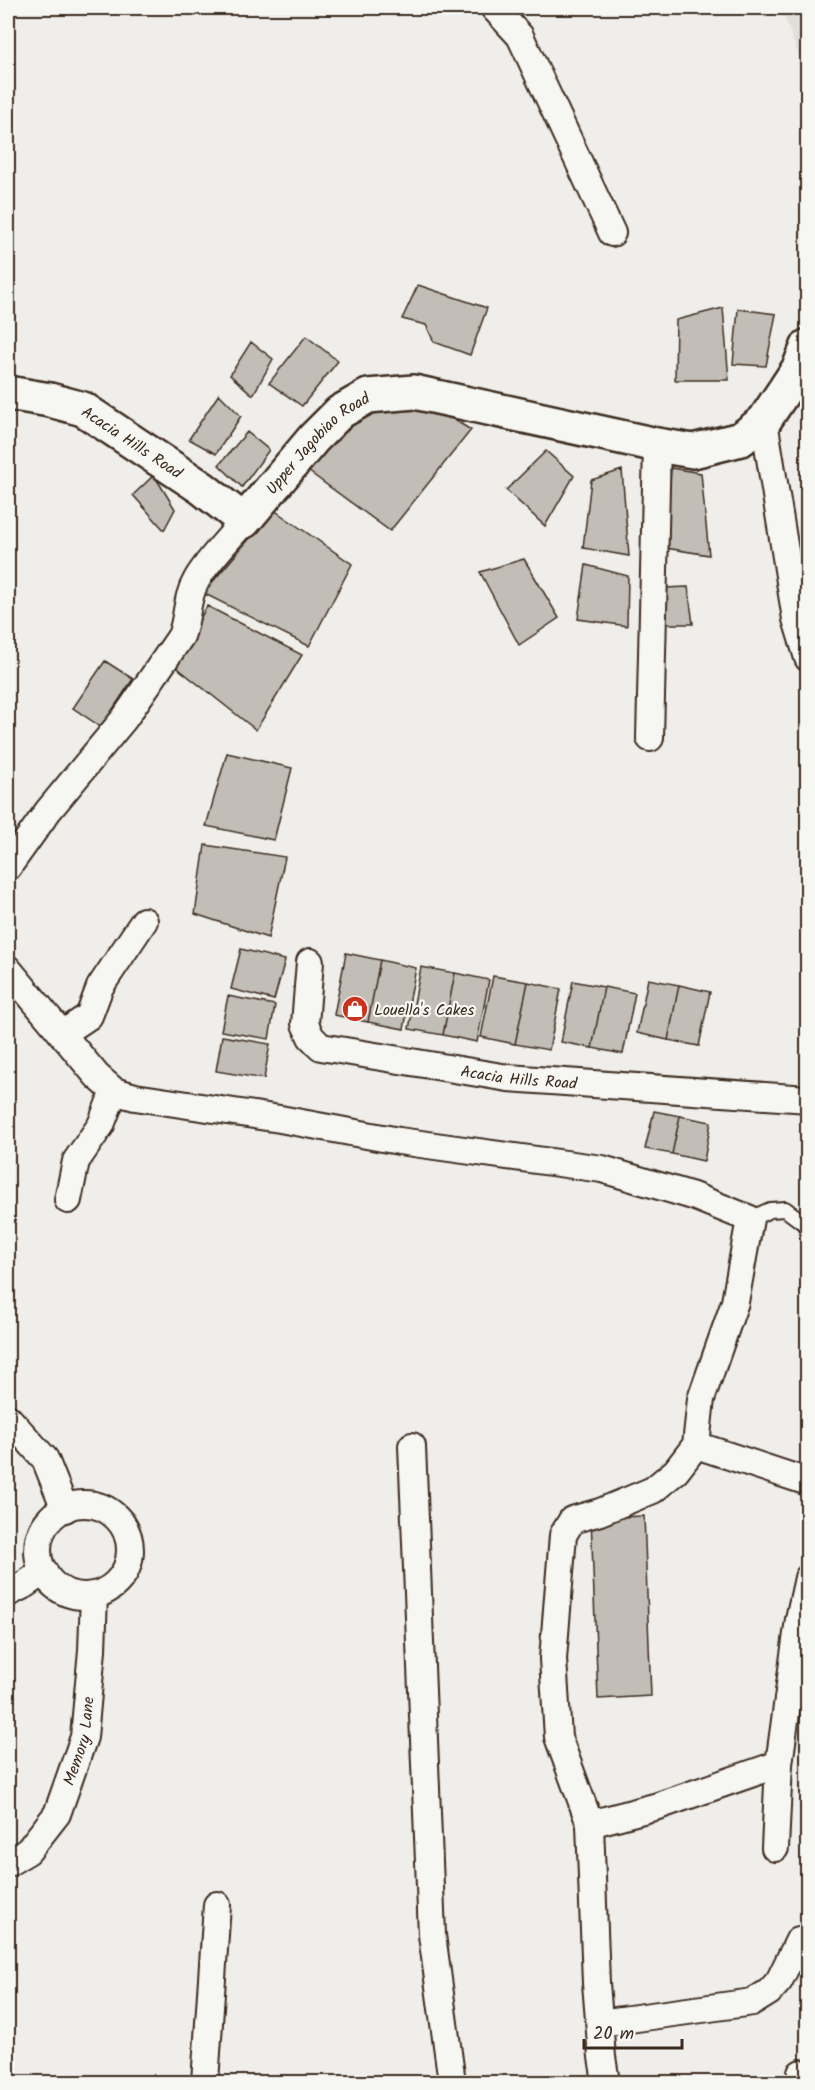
<svg xmlns="http://www.w3.org/2000/svg" width="815" height="2090" viewBox="0 0 815 2090" font-family="Kalam,sans-serif">
<rect width="100%" height="100%" fill="#efeeea"/>
<filter id="ink" filterUnits="userSpaceOnUse"><feTurbulence type="fractalNoise" baseFrequency=".0167" numOctaves="2"/><feDisplacementMap in="SourceGraphic" scale="12" xChannelSelector="R" yChannelSelector="G"/><feConvolveMatrix kernelMatrix="1 2 1 2 8 2 1 2 1" color-interpolation-filters="sRGB"/></filter>
<g filter="url(#ink)">
<path fill="#e2dfdb" d="M781 8H807V78Z"/>
<path fill="#c2bdb7" stroke="#3b2a1e" stroke-width="1.5" d="M418 285 487 308 470 355 434 342 426 325 402 319Z
M723 308 729 380H675L676 320Z
M738 309 776 314 766 366 733 364Z
M306 336 338 361 302 406 269 383Z
M251 342 273 359 253 395 230 375Z
M219 394 241 416 216 454 189 439Z
M415 396 471 430 390 531 301 466 353 411Z
M247 432 269 450 242 487 219 465Z
M546 451 574 476 545 526 506 490Z
M671 468 701 473 709 555 666 548Z
M622 470 629 556 583 548 591 480Z
M154 475 175 509 164 530 133 495Z
M274 510 352 564 309 646 203 593Z
M524 559 559 618 519 645 480 572Z
M586 565 628 576 627 626 578 619Z
M688 587 693 624H664V588Z
M207 606 302 655 256 730 175 666Z
M105 661 133 679 101 727 73 708Z
M227 753 292 768 274 840 206 826Z
M205 845 285 857 268 938 195 914Z
M241 949 285 960 274 1000 231 989Z
M346 953 380 960 368 1022 334 1015Z
M380 960 416 968 404 1029 368 1022Z
M421 967 455 973 443 1035 409 1029Z
M455 973 489 980 477 1042 443 1035Z
M493 976 528 982 515 1044 481 1037Z
M648 979 679 985 668 1040 637 1033Z
M573 981 604 987 592 1048 561 1042Z
M528 982 561 989 549 1050 515 1044Z
M679 985 710 992 699 1046 668 1040Z
M604 987 635 993 623 1054 592 1048Z
M228 996 275 1005 269 1039 221 1031Z
M222 1036 270 1044 264 1079 216 1071Z
M654 1111 680 1116 672 1154 645 1149Z
M680 1116 711 1122 704 1161 672 1154Z
M644 1516 651 1696 598 1699 591 1518Z"/>
<g fill="none" stroke-linecap="round" stroke-linejoin="round">
<g stroke="#3b2a1e" stroke-width="18">
<path id="lane" d="M750 1219 770 1210 785 1209 808 1226"/>
</g>
<g stroke="#3b2a1e" stroke-width="30">
<g id="street">
<path d="M494 8 520 36 612 233"/>
<path d="M764 421 796 619 808 658"/>
<path d="M650 738 657 445"/>
<path d="M8 867 48 811 124 719 181 636C188 618 186 598 196 581 207 561 229 539 244 521"/>
<path id="s1" d="M310 962 305 1024 311 1037 321 1047 508 1078 808 1099"/>
<path d="M8 969 97 1076 114 1091 135 1097 280 1119 399 1141 602 1169 693 1196 750 1219 735 1302 701 1399 696 1445 676 1471 653 1490 600 1512 572 1520 563 1535 553 1659 558 1737 590 1824 596 1983 602 2057 606 2082"/>
<path d="M62 1034 89 1016 100 987 144 921"/>
<path d="M68 1200 76 1161 101 1125 114 1091"/>
<path d="M8 1418 45 1459 65 1509"/>
<path d="M696 1445 808 1482"/>
<path d="M412 1446 432 1935 452 2082"/>
<circle cx="84" cy="1550" r="46"/>
<path d="M8 1593 24 1585 44 1571"/>
<path d="M590 1824 658 1806 779 1764"/>
<path d="M775 1848 779 1764 799 1619 808 1578"/>
<path id="s2" d="M8 1863 28 1851 57 1814 84 1737 92 1650 94 1595"/>
<path d="M600 2023 753 2002 769 1992 779 1981 799 1940"/>
<path d="M801 2073 806 2082"/>
<path d="M205 2082 217 1905"/>
</g>
</g>
<g stroke="#3b2a1e" stroke-width="38">
<g id="secondary">
<path id="s3" d="M8 393 50 400 83 409 202 488 244 521 314 438 340 412 368 396 414 392 657 445 693 451 741 439 764 421 799 368 808 346"/>
</g>
</g>
<use href="#lane" stroke="#f6f6f2" stroke-width="14"/>
<use href="#street" stroke="#f6f6f2" stroke-width="26"/>
<use href="#secondary" stroke="#f6f6f2" stroke-width="33"/>
</g>
</g>
<defs>
<g id="shop-disc" transform="scale(1.35)"><circle r="9.5" fill="#c8321e" stroke="#f6f6f2"/><path d="M-5-2.5h2.3a2.7 3.5 0 0 1 5.4 0H5L5.5 6h-11ZM-1.5-2.5h3a1.5 2.3 0 0 0-3 0Z" fill="#fff"/></g>
</defs>
<g fill-rule="evenodd">
<use href="#shop-disc" x="355" y="1009"/>
</g>
<g text-anchor="middle" stroke-width="4.5" stroke-linejoin="round" paint-order="stroke">
<g font-size="16" fill="#3b2a1e" stroke="#f6f6f2">
<text dy="6" stroke="none"><textPath href="#s3" startOffset="136">Acacia Hills Road</textPath></text>
<text dy="6" stroke="none"><textPath href="#s3" startOffset="381">Upper Jagobiao Road</textPath></text>
<text dy="6" stroke="none"><textPath href="#s1" startOffset="291">Acacia Hills Road</textPath></text>
<text dy="6" stroke="none"><textPath href="#s2" startOffset="147">Memory Lane</textPath></text>
</g>
<g font-size="16" fill="#3b2a1e" stroke="#f6f6f2" text-anchor="start">
<text x="374" y="1015">Louella's Cakes</text>
</g>
</g>
<rect width="815" height="2090" fill="none" stroke="#f6f6f2" stroke-width="30"/>
<rect x="15" y="15" width="785" height="2060" fill="none" stroke="#3b2a1e" stroke-width="2" filter="url(#ink)"/>
<path d="M584 2039v9h98v-9" fill="none" stroke="#3b2a1e" stroke-width="3"/>
<text x="593" y="2039" font-size="18" fill="#3b2a1e" stroke="#f6f6f2" stroke-width="4.5" paint-order="stroke">20 m</text>
</svg>
